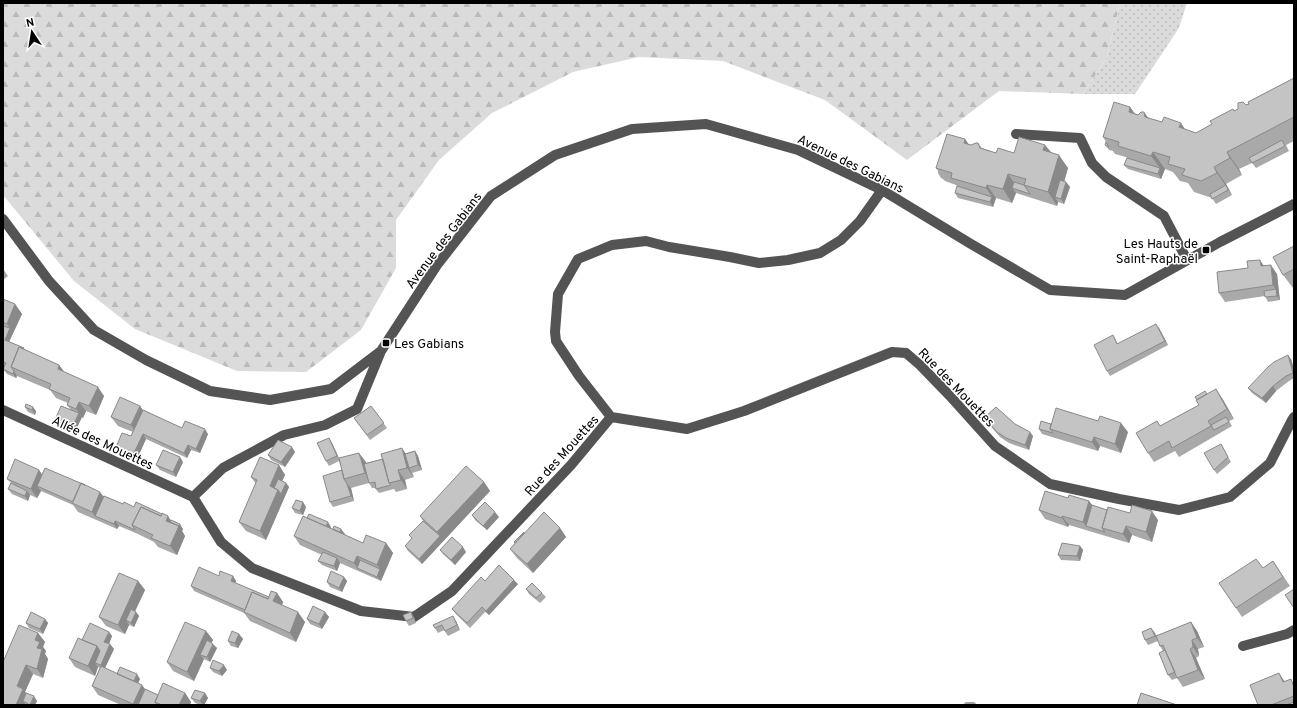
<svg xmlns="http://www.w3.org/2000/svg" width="1297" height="708" viewBox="0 0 1297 708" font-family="Overpass,sans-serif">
<defs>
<pattern id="grass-dots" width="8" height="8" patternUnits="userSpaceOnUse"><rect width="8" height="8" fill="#dbdbdb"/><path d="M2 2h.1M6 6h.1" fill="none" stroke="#bababa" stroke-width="1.8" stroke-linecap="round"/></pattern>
<pattern id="forest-firs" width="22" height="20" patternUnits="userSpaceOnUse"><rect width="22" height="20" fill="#dbdbdb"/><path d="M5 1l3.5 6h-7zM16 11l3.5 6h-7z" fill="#bababa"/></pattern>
</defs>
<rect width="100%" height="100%" fill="#fff"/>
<path fill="url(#grass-dots)" d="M1120 3H1187L1179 28 1135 94H1083L1107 57Z"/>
<path fill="url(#forest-firs)" d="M3 3H1120L1107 57 1083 94 999 91 907 160 825 100 723 61 639 57 573 72 492 113 439 160 396 220V268L361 330 306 372 237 371 135 329 74 281 3 195Z"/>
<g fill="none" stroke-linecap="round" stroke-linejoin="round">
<path stroke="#a2a2a2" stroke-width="6" d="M967 705H973"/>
<path stroke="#545454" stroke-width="10" d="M1016 134 1080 138 1092 163 1106 177 1164 216 1187 260
M3 219 49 281 94 330 146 360 210 391 270 400 331 389 381 351 437 265 491 196 555 155 632 129 706 124 798 150 882 190 971 244 1050 290 1125 295 1220 242 1294 204
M381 351 357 409 325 425 284 435 223 468 193 497 221 542 252 568 361 611 414 617 452 591 571 465 611 417 687 429 744 411 892 352 906 353 920 365 950 396 995 446 1050 484 1119 499 1179 510 1230 497 1270 463 1292 420 1294 417
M3 410 193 497
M611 417 579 376 556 341 555 332 558 294 578 259 612 245 646 241 669 247 730 257 759 263 788 260 820 253 841 240 860 221 882 190
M1243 646 1287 634 1294 630"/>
</g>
<path fill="#a9a9a9" d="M1294 78V141L1286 145 1289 151 1256 168 1252 163 1239 169 1242 175 1226 184 1232 195 1216 204 1212 198 1194 192 1188 183 1180 181 1173 172 1165 169 1161 179 1128 169 1124 165 1127 158 1126 157 1115 154 1113 151 1109 150 1105 145 1106 142 1103 137 1130 107 1135 114 1138 115 1144 112 1148 118 1196 133Z
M965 139 969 145H971L978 143 982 148 996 153H1014L1045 145 1051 152 1068 168 1064 182H1066L1070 187 1064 204 1058 202 1057 206 1016 193 1012 203 996 198 993 207 958 198 955 193 957 186 956 185 945 181 943 179 941 178 938 173V171L936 168Z
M1294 246V288H1293L1283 275Z
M1264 266 1277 274 1280 300 1268 302 1265 296 1225 302 1219 293Z
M3 269 8 276 3 280Z
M3 299 15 304 22 314 9 342 24 348 25 350 59 365 64 372 104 396 96 415 86 411 83 418 82 417 75 432 58 425 55 420 71 410 67 405 68 403 56 398 50 390 17 376 16 378 7 374 3 369 5 366 3 365Z
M1159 328 1168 345 1110 376 1107 371 1113 335 1118 344Z
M1291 359 1294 369V378L1289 381 1276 391 1266 403 1252 393 1248 388Z
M1207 394 1222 398 1234 419 1229 421 1232 426 1179 457 1175 451 1154 462 1148 453 1160 426 1199 405Z
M140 406 143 410 182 428 208 434 200 453 191 450 187 458 146 439 137 459 119 452 116 447 131 436 133 432 118 426 111 417Z
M371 406 387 428 370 440 354 418Z
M25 407 36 411 35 415 28 412Z
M984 418 1015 424 1033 436 1029 450 1009 443 1000 437 987 422Z
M1051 424 1128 432 1121 453 1100 446 1098 451 1042 434 1039 429Z
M329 438 332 443 339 458 366 462V463L415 451 418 456 422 470 412 473 414 477 405 480 407 489 396 492 394 489 379 493 375 488H372L369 483 351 488 354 501 333 507 330 502 342 470 339 461 329 466 326 461Z
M1221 444 1231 462 1217 474 1214 470Z
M295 452 285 467 271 460 268 455Z
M183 462 176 477 160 470 156 465Z
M279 465 285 475 282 481 286 483 289 487 266 540 246 531 239 522 256 484 251 477Z
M39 470 42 475 104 496 123 504 134 507 171 520 183 529 182 531 185 536 177 555 158 547 154 542 138 534 119 526 117 529 78 512 73 505 41 491 37 498 30 495 28 501 12 494 8 489 11 483 7 479Z
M484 482 490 491 422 564 408 551 405 546 412 539 409 535 423 521 420 516Z
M1068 498 1089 501 1092 505 1107 510 1130 513 1158 520 1152 542 1132 535 1129 543 1069 525 1068 527 1045 519 1039 510Z
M306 507 303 515 295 513 292 508Z
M472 515 499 517 487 530 475 520Z
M331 527 330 528 363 543H386L393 553 381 581 340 563 337 571 322 565 318 561 322 555 300 545 294 536Z
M560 528 566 537 533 573 517 558 510 549 515 543 514 542 524 533Z
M1080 546 1083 550 1080 561 1061 560 1058 555Z
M440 550 466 552 455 565 443 554Z
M1273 561 1290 586 1242 617 1219 583 1263 568Z
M219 576H233L236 581 235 583 269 597 277 593 283 602 282 605 305 622 296 642 250 621 244 613 194 591 191 586Z
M344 577 347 581 342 592 330 587 327 582Z
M138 581 145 590 135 611 139 616 134 627 129 625 125 634 106 626 99 617Z
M485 581 518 584 489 615 485 612 470 628 455 613 452 609Z
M526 589 542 593 546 597 540 603 529 594Z
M325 612 329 617 322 629 310 624 307 619Z
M414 617 416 623 409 626 406 621Z
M45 619 48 623 43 634 29 628 26 623Z
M456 621 460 630 448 636 444 630 438 633 433 625Z
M1191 622 1197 631 1204 647 1198 649 1199 656 1196 658 1205 679 1183 687 1177 678 1172 680 1168 675 1163 651 1160 646 1158 641 1148 645 1145 640 1151 628 1156 636Z
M206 631 213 640 211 643 217 648 210 662 204 659 194 681 173 671 167 662Z
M109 632 112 636 109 644 114 649 105 668 117 674 140 679 138 683 142 685 145 689 158 695 185 693 191 702 190 705H121L98 695 92 686 100 668 98 667 95 676 75 667 69 658 82 640Z
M38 633 45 642 43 647 46 651 45 654 48 659 43 678 33 674 25 692 37 701 35 705H3Z
M239 634 243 639 238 648 231 646 228 641Z
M210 668 227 670 222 676 213 672Z
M1284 682 1294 683V705H1258Z
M205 693 208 698 204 705H201L195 703 191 698Z"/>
<path fill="#898989" d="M1130 107 1142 124 1129 112Z
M1144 112 1156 129 1145 117Z
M1181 123 1192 140 1179 127Z
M965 139 974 152 964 143Z
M1045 145 1055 158 1043 150Z
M1153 152 1165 169 1161 179 1158 174 1160 168 1151 156Z
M1227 152 1239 169 1242 175 1230 158Z
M1059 155 1068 168 1059 199 1055 197 1058 202 1057 206 1048 192Z
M1214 167 1226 184 1232 195 1217 173Z
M1008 174 1017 187 1012 188 1016 193 1012 203 1003 189Z
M1066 182 1070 187 1064 204 1061 199Z
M987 185 996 198 993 207 990 202 992 197 986 188Z
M1260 260 1266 269 1261 266Z
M1271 265 1277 274 1279 294 1273 285Z
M1276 289 1279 294 1280 300 1277 296Z
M15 304 22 314 8 344 5 340 10 328 7 324Z
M1156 324 1159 328 1168 345 1165 341Z
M1288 355 1291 359 1294 369V374Z
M59 365 66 374 58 369Z
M14 371 17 376 16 378 13 374Z
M1273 386 1276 391 1266 403 1262 398Z
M98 387 104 396 96 415 89 406Z
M1216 389 1222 398 1234 419 1227 409Z
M79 402 86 411 83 418 76 409Z
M140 406 146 415 138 435 131 425Z
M33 407 36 411 35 415 32 410Z
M79 413 82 417 75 432 72 428Z
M1121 423 1128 432 1121 453 1115 444Z
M205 429 208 434 200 453 196 449Z
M1030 432 1033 436 1029 450 1025 445Z
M143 434 146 439 137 459 133 455Z
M1094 437 1100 446 1098 451 1092 442Z
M329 438 332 443 340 461 337 456Z
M188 445 191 450 187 458 184 453Z
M292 447 295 452 285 467 281 462Z
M402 448 408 457 409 468 412 473 414 477 407 468Z
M415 451 418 456 422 470 418 465Z
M359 453 366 462 371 483 365 473Z
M180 457 183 462 176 477 173 472Z
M279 465 285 475 278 490 286 483 289 487 266 540 260 531 270 486Z
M39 470 45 479 37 486 41 491 37 498 31 489Z
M398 470 405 480 407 489 401 480Z
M484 482 490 491 422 564 419 559 440 536 437 532Z
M347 484 351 488 354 501 351 496Z
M27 491 30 495 28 501 25 496Z
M100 492 107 501 95 516 92 512Z
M1089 501 1096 510 1086 526 1083 522Z
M303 502 306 507 303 515 300 511Z
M1152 511 1158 520 1152 542 1146 532Z
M495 512 499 517 487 530 483 526Z
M168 516 174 525 164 520Z
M1062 516 1069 525 1068 527 1062 518Z
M115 521 119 526 117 529 114 524Z
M328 522 331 527 328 533 325 529Z
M180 524 183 529 182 531 185 536 177 555 170 546Z
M1126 526 1132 535 1129 543 1123 534Z
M560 528 566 537 533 573 527 564Z
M341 529 345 534 342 540 339 535Z
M386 543 393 553 381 581 377 577 380 569 377 565Z
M1080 546 1083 550 1080 561 1077 556Z
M463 547 466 552 455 565 451 560Z
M357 556 364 565 357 568 360 572 354 563Z
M337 558 340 563 337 571 334 566Z
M233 576 236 581 234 586 231 581Z
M344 577 347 581 342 592 339 588Z
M514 580 518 584 489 615 486 611Z
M138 581 145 590 130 622 126 620 129 625 125 634 118 625Z
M277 593 283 602 280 610 274 608 273 598Z
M136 612 139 616 134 627 131 623Z
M298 612 305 622 296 642 290 633Z
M325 612 329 617 322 629 319 624Z
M411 612 414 617 416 623 413 618Z
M453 616 456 621 460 630 457 625Z
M45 619 48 623 43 634 40 629Z
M1191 622 1197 631 1204 647 1197 638Z
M1151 628 1155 633 1158 641 1155 636Z
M206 631 213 640 205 657 200 655 204 659 194 681 187 672Z
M109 632 112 636 108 646 104 642Z
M38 633 45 642 43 647 46 651 45 654 48 659 43 678 37 669V648L35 640Z
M239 634 243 639 238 648 235 643Z
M1192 640 1198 649 1199 656 1193 647Z
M110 644 114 649 104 670 101 665Z
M213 644 217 648 210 662 207 657Z
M97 646 103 655 95 663 98 667 95 676 88 666Z
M1190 649 1196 658 1205 679 1198 670Z
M26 665 33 674 25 692 30 698 23 701 26 705H16L17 686Z
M224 665 227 670 222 676 219 671Z
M1279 673 1285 682H1283Z
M137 674 140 679 136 688 133 684Z
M142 685 148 694 143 705H133V704Z
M185 693 191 702 190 705H179Z
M205 693 208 698 204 705H203L200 701Z
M34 696 37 701 35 705H30Z"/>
<path fill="#c4c4c4" stroke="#898989" d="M1294 78V117L1227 152 1230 158 1214 167 1217 173 1201 181 1182 175 1185 169 1168 164 1170 157 1153 152 1151 156 1118 146 1119 142 1103 137 1114 102 1130 107 1129 112 1138 115 1141 112H1144L1145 117 1162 122 1164 117 1181 123 1179 127 1196 133 1212 124 1210 121 1233 109 1234 111 1238 109V103L1243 102 1246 105 1249 104 1248 102Z
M947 134 965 139 964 143 971 145 976 143H978L980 148 996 153 998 148 1014 153 1019 137 1045 145 1043 150 1059 155 1048 192 1024 185 1026 179 1008 174 1003 189 987 185 986 188 951 178 952 173 936 168Z
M1282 140 1285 146 1252 163 1249 158Z
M1106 142 1109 147 1105 145Z
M1127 158 1160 168 1158 174 1124 165Z
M1060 180 1066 182 1061 199 1055 197Z
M1014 182 1024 185 1030 194 1012 188Z
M1226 185 1228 190 1212 199 1210 194Z
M957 186 992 197 990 202 955 193Z
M1294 246V269L1283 275 1273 257Z
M1260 260 1261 266 1271 265 1273 285 1219 293 1217 272 1248 268 1247 261Z
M1276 289 1277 296 1265 297 1264 291Z
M3 299 15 304 7 324 3 322Z
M1156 324 1165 341 1107 371 1094 345 1113 335 1117 344Z
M3 326 10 328 5 340 24 348 23 349 19 347 11 367 14 371 13 374 3 369 6 363 3 362V343L4 340H3Z
M19 347 59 365 58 369 98 387 89 406 79 402 76 409 67 405 70 398 49 389 51 384 11 367Z
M1288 355 1293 373 1286 376 1273 386 1262 398 1248 388 1268 367 1274 362Z
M1216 389 1227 409 1208 421 1211 426 1172 448 1169 441 1148 453 1136 433 1157 421 1160 426 1199 405 1196 400Z
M1205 391 1207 394 1197 400 1195 397Z
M120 397 140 406 131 425 111 417Z
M26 404 33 407 32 410 25 407Z
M61 406 79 413 72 428 55 420Z
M371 406 384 423 367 435 354 418Z
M996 407 1015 424 1030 432 1025 445 1006 438 997 432 984 418Z
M1056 408 1098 421 1100 416 1121 423 1115 444 1094 437 1092 442 1050 429Z
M143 410 182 428 185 421 205 429 196 449 188 445 184 453 143 434 133 455 116 447 122 433 131 436Z
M1226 417 1229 422 1214 430 1211 425Z
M1041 421 1051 424 1050 429 1053 433 1039 429Z
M329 438 337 456 326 461 317 443Z
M278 440 292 447 281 462 268 455Z
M1221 444 1228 457 1214 470 1204 453Z
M402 448 407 468 398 470 401 480 389 483 381 454Z
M163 450 180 457 173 472 156 465Z
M415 451 418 465 409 468 405 454Z
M359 453 365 473 344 479 339 458Z
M260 457 279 465 270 486 278 490 260 531 239 522 257 480 251 477Z
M15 459 39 470 31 489 7 479Z
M383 459 389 483 391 485 376 489 375 482 369 483 364 464Z
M466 466 484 482 437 532 420 516Z
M45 468 85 485 81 483 73 502 37 486Z
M342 470 344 479 347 484 351 496 330 502 323 476Z
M278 479 286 483 281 494 278 490 274 488Z
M11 483 27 491 25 496 8 489Z
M81 483 100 492 92 512 72 503Z
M1045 491 1068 498 1069 495 1089 501 1083 522 1062 516V518L1039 510Z
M104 496 123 504 124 502 134 507 136 502 162 514 161 516 141 507 132 525 135 530 115 521 114 524 95 516Z
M296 500 303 502 300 511 292 508Z
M485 502 495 512 483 526 472 515Z
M1092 505 1107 510 1102 528 1105 532 1086 526Z
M1132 505 1152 511 1146 532 1126 526 1123 534 1102 528 1108 507 1130 513Z
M141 507 161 516 162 513 168 516 166 521 179 526 170 546 151 538 153 535 132 525Z
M544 512 560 528 527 564 510 549Z
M309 514 328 522 326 526 307 518Z
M303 516 363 543 366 535 386 543 377 565 357 556 354 563 294 536Z
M171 520 180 524 178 529 179 526 170 522Z
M423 521 440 536 419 559 405 546 412 538 409 535Z
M334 526 341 529 340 532 333 529Z
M524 532V533L515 543 514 542Z
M452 537 463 547 451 560 440 550Z
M1062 543 1080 546 1077 556 1058 555Z
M323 552 337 558 334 566 318 561Z
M1256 559 1263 568 1273 561 1283 577 1236 608 1219 583Z
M360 560 380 569 377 577 357 568Z
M499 565 514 580 486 611 482 607 467 623 452 609 481 577 485 581Z
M199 567 219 576 220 571 233 576 231 581 269 597 268 599 252 592 245 610 191 586Z
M331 571 344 577 339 588 327 582Z
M119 573 138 581 118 625 99 617Z
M532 583 542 593 536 598 526 589Z
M1294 589V608L1285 595Z
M271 591 277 593 273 601 298 612 290 633 244 612 252 592 268 599Z
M313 606 325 612 319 624 307 619Z
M131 609 136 612 131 623 126 620Z
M31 612 45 619 40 629 26 623Z
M411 612 413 618 406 621 403 615Z
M453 616 457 625 445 631 442 625 435 628 433 625Z
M185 622 206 631 187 672 167 662Z
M1191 622 1197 638 1192 640 1193 647 1190 649 1198 670 1177 678 1163 645 1160 646 1156 636Z
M90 623 109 632 104 642 110 644 101 665 95 663 100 651 97 646 82 640Z
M19 625 38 633 35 640 40 642 37 648 42 649 37 669 26 665 17 686 23 689 16 705H3V662Z
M1151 628 1155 636 1145 640 1142 632Z
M232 631 239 634 235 643 228 641Z
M78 638 97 646 88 666 69 658Z
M207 640 213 644 207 657 200 655Z
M1165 650 1175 672 1168 675 1159 653Z
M213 660 224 665 219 671 210 668Z
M101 666 142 685 133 704 92 686Z
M120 667 137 674 134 681 117 674Z
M1279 673 1283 682 1291 679 1294 687V696L1271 705H1258L1250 685Z
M163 683 185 693 179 705H162L155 702Z
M145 689 158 695 155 702 157 705H138Z
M195 690 205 693 200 701 191 698Z
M26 693 34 696 30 705 23 701Z
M1141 693 1177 705H1137Z
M1294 702V705H1286Z"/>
<g fill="#000" stroke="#fff" stroke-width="1.5">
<rect x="1202" y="246" width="8" height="8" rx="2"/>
<rect x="382" y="339" width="8" height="8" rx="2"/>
</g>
<g text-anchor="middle" stroke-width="3" stroke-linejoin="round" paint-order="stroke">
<g font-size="13" fill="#000" stroke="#fff">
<text transform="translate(851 163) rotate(26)" y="5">Avenue des Gabians</text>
<text transform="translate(443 240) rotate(-53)" y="5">Avenue des Gabians</text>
<text transform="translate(957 387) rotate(46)" y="5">Rue des Mouettes</text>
<text transform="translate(103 442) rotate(25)" y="5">Allée des Mouettes</text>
<text transform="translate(561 455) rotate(-48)" y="5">Rue des Mouettes</text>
</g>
<g font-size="13" fill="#000" stroke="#fff" text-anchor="end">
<text x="1198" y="248">Les Hauts de<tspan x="1198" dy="15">Saint-Raphaël</tspan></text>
<text x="394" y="348" text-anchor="start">Les Gabians</text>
</g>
</g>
<rect width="1297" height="708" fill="none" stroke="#000000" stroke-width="8"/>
<g transform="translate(32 32) rotate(348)" stroke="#ffffff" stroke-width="3" paint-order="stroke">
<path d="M0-3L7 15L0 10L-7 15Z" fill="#000000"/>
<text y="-6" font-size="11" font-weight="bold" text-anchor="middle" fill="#000000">N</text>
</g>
</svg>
